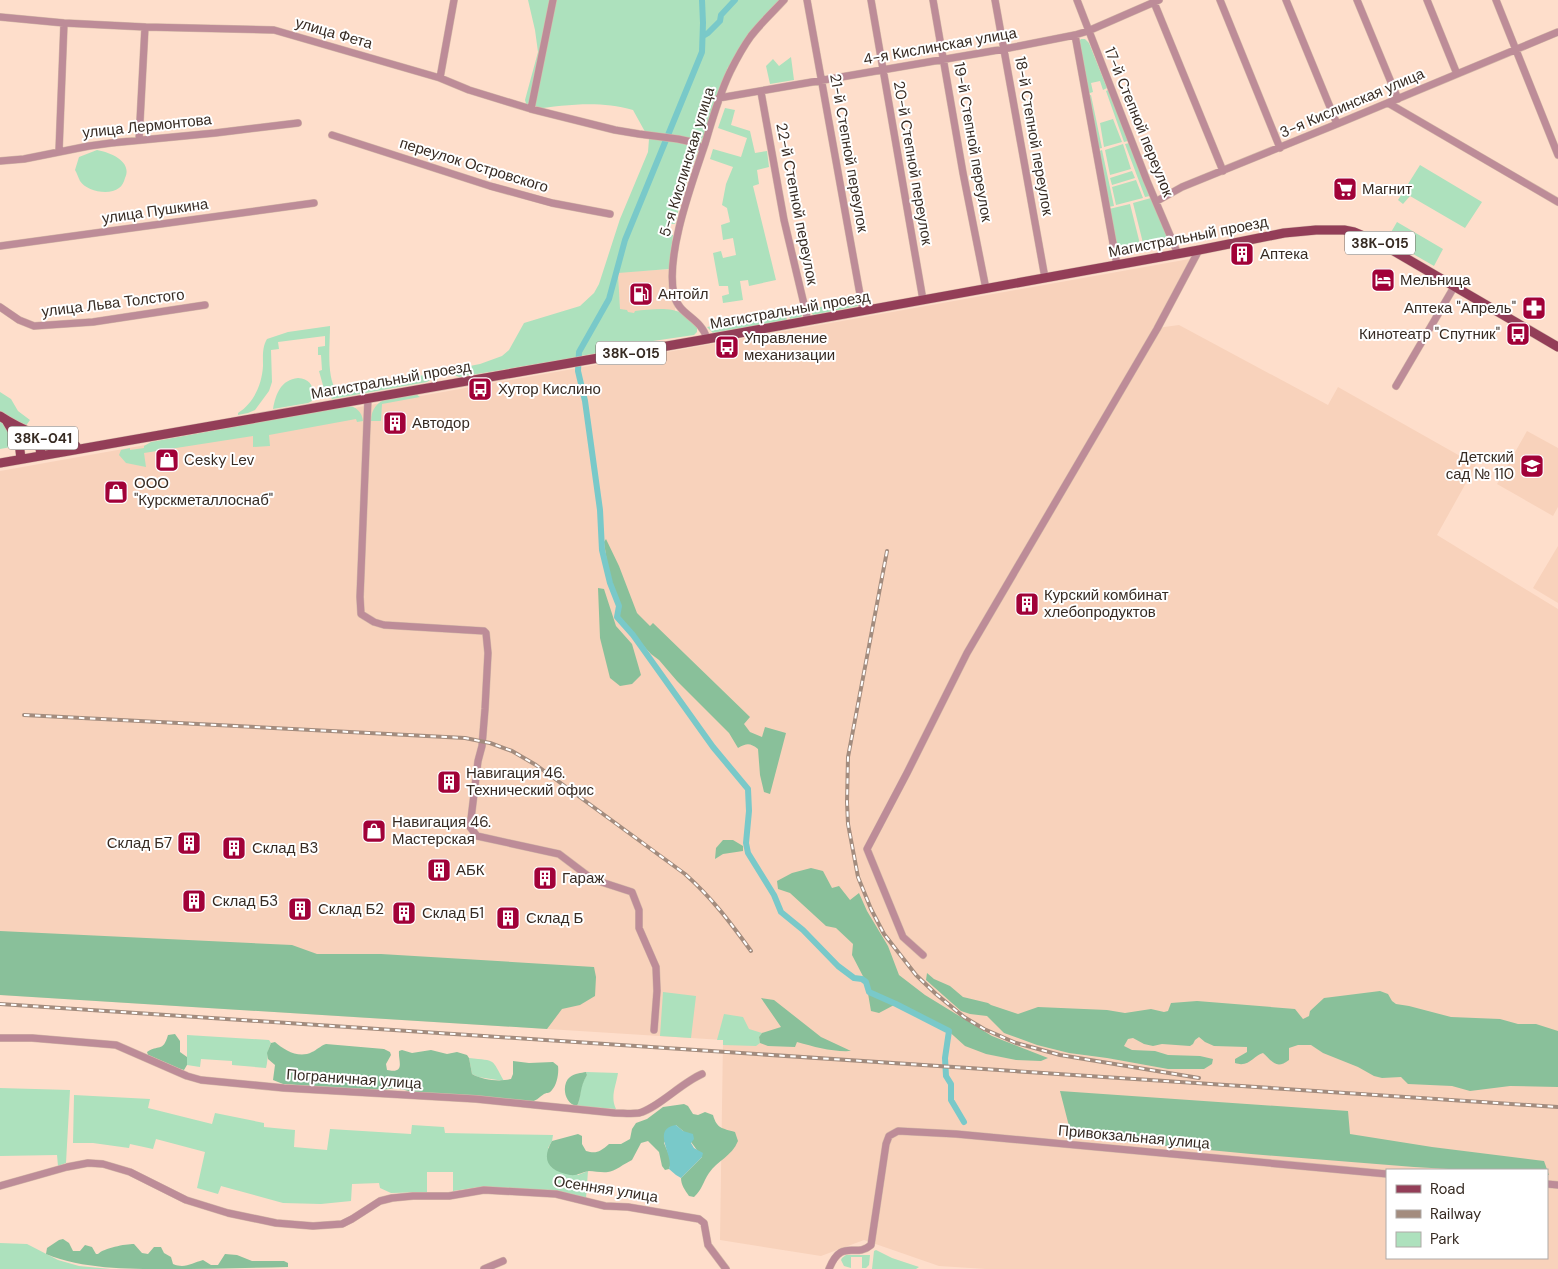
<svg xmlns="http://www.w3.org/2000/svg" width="1558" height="1269" viewBox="0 0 1558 1269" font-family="'DM Sans',sans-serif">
<rect width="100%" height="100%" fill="#fedecb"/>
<path fill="#f8d2bb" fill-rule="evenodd" d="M1195 258 1157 328 1179 325 1328 405 1338 387 1476 465 1437 535 1558 609V1269H986L939 1266 864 1240 821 1256 720 1240 723 1040 0 995V471ZM1387 1170H1547V1258H1387Z
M675 269V315H620L618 272Z
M1527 431 1558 448V507L1553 516 1497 484Z
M1558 546V603L1533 588Z"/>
<path fill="#ade1bd" d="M528 0H779L748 34 730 67H728L682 196 675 224H671L668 234 673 235 669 269 618 273 620 309 627 310 628 312 634 313 635 311C649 310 670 306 683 314 688 317 693 323 697 328V332L694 335 653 341 635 347 580 356 590 331C584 336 578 349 578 357L459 377C451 372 434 377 427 382L332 399 324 389 319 371 322 370 321 355H318V347L325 346V336L278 342 279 349 271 350 272 382 269 391 255 410 248 413 238 415V413C254 403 262 384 263 366 263 357 262 347 267 339L288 332 330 326C330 345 326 377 337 392L480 364 502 356 509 350 524 323 580 306 594 293 599 284 620 219 648 152 649 139 633 110C598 100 568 105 532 109L527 107 525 100 538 52 535 30Z
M1081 39H1085L1089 43 1107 88 1103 90 1100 81 1091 83 1093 92 1087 94 1079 41Z
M791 57 794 80 770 84 766 66 773 59 779 66Z
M1108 90 1128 141 1124 142 1106 91Z
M1091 95 1102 148 1097 149 1088 96Z
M725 108 735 110 731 125 750 131 755 153 767 151 769 167 757 170 759 184 753 186 776 280 749 286 748 280 740 281 743 300 723 303 722 296 729 294 728 286H719L713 253 721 251 723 258 736 255 733 238 723 240 721 225 730 222 727 208 722 205 726 184 733 167 710 159 713 149 741 157 747 138 718 128Z
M1113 119 1122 142 1104 147 1100 123Z
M1129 143 1150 196 1145 197 1125 144Z
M1123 144 1131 169 1110 175 1105 150Z
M97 150C109 152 133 161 125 178 124 182 122 186 119 188 109 196 86 191 80 181 78 177 77 173 75 170L79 157Z
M1102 150 1114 206 1108 207 1098 152Z
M1420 165 1482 202 1465 228 1410 196 1403 204 1398 200Z
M1132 171 1135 178 1112 185 1110 178Z
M1136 180 1143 198 1116 205 1112 187Z
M1151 198 1169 238 1143 243 1133 203Z
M1130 204 1140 244 1120 248 1116 247 1109 209Z
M1397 222 1443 249 1434 266 1387 239Z
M858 300V306L813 315 809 309Z
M803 308V314L801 317 790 319 788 311Z
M785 312 787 320 713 333 707 327Z
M298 378C312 379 315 389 312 401L308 403 273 409C276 393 281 380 298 378Z
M0 392 11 399 18 411 30 420 11 447 0 449Z
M416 394 420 397 382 404 381 421H371C372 395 396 398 416 394Z
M347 406C356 406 362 412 363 421L357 422 356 419 269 435 270 446 253 447V436L144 453 146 467 126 463 119 455 121 450 130 448V450L144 448V446L151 442Z
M663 992 696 996 691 1038 660 1036Z
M724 1014 743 1017 749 1029 762 1033 759 1037 760 1043 756 1046 723 1045V1040H717Z
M187 1035 269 1040 271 1043C266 1053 269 1057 266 1068L232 1065V1061L201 1059 200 1067 187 1065Z
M469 1058C497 1061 491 1058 504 1081L478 1077 472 1074Z
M586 1072 618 1073C616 1086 610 1097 616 1109L577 1106C582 1096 578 1088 587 1075Z
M0 1088 70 1090 66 1163 58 1166 57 1155 0 1156Z
M74 1095 150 1099 148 1108 212 1124 215 1113 264 1123V1127L295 1130 294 1147 327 1150 330 1129 411 1134 412 1125 444 1127 445 1133 553 1135 552 1141 548 1148 578 1175 588 1171 586 1198 479 1187 453 1191V1172H427V1192L391 1193 380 1188 379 1183 352 1184 351 1201 321 1204 283 1203 221 1186 218 1194 197 1188 205 1152 156 1139 153 1149 130 1144 129 1148 93 1143H73Z
M0 1243 27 1244 58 1260 79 1266 111 1269H0Z
M876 1250 892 1258 919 1267 916 1269H872L874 1251Z
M846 1255H870L869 1265 866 1268H862V1257H851V1268L844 1266 841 1260 842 1258Z"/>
<path fill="#89c09a" d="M606 539 619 566 637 613 650 626 653 623 750 717 744 724 750 732 762 737 765 727 786 733 770 794 764 792 760 775 758 749C750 743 747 743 738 748L729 733 677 681 659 660 651 654 617 617 619 606 610 583 604 542Z
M598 588 604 589 616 626 632 644 641 675 632 684 620 686 610 678 600 638Z
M723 840H733L743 846V851L723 854 715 859 716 848Z
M811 868 823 871 832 888 839 886 850 900 859 893 867 911 888 946 899 975 925 995 992 1036 1048 1058 1041 1061 1016 1060 986 1054 965 1046 944 1027 896 1004 879 1013 871 1011 866 982 852 955 853 944 836 928 826 926 790 893 778 889 777 881 792 873Z
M0 931 292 945 317 954H381L594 967 596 977 595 996 580 1005 562 1009 547 1029 0 995Z
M927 973 934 979 950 986 963 997 988 1003 991 1005 1018 1014 1038 1007 1107 1010 1125 1013 1151 1009 1164 1012 1168 1011 1171 1003 1197 1001 1295 1009 1303 1019 1309 1016 1310 1011 1324 998 1380 991 1388 994 1392 1001 1396 1004 1409 1006 1451 1017 1500 1019 1518 1024H1536L1558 1031V1087L1510 1086 1470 1091 1452 1086 1408 1084 1401 1077 1382 1078 1374 1076 1358 1067 1323 1053 1311 1045H1298L1289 1048V1060C1276 1070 1272 1061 1263 1053 1254 1055 1249 1068 1235 1063V1059L1247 1052V1047L1214 1046 1205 1042 1199 1037 1195 1040 1193 1044 1190 1046 1162 1044 1153 1046 1144 1044 1133 1038 1128 1039 1124 1046 1132 1050 1155 1051 1168 1055 1200 1056 1213 1059 1212 1064 1204 1069H1168L1107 1058 1069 1053 1037 1045 1004 1033 987 1016 970 1014 961 1011 926 980Z
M761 998 774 1000 821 1037 851 1051C832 1052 815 1047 797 1042L795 1047 768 1046 760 1043 759 1037 762 1033 781 1027Z
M175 1034 180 1041V1052L187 1057V1065L184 1070 180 1069 148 1055 147 1052C158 1044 163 1053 168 1035Z
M275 1042C284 1050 299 1059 312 1052 317 1050 320 1046 326 1044L384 1049 390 1052 391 1055 386 1064 387 1070C406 1074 398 1061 399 1051L402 1050 412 1053 431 1050 447 1054 457 1052 467 1055 469 1058 472 1074C482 1080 500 1082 511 1079L513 1074V1061L529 1063 553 1062 558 1066C559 1073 557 1085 552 1090 549 1094 548 1092 544 1094 538 1098 537 1101 529 1102L413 1092 396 1088 375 1091 283 1084 273 1080 275 1065 268 1059 267 1053 271 1043Z
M586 1072 587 1075C579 1088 582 1096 577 1106 564 1104 561 1084 570 1077 575 1073 581 1073 586 1072Z
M1060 1091 1348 1111 1350 1134 1432 1147 1544 1161 1549 1175H1547V1170H1466L1414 1167 1251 1154 1094 1139 1070 1130Z
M684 1104 688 1106 693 1114 698 1115 705 1112 713 1115C717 1129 722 1128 735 1132L738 1141C732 1156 717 1161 709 1173 703 1182 702 1190 694 1197L689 1196C685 1190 681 1185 681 1178L702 1157 683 1131 676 1125 664 1143C667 1151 673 1160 669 1169L665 1170 662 1166 659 1152 648 1141 641 1143 632 1160C625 1163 614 1172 608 1172 602 1173 595 1171 589 1171 582 1172 577 1176 570 1175 548 1171 541 1160 552 1141L578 1134 582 1136V1144L586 1151C596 1154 600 1152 609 1144H621L630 1139 632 1129 636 1123 647 1119 663 1107Z
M63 1239 69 1243 73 1251H80L85 1245 92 1247 96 1254H98C104 1248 125 1244 134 1244L142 1253 148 1254 154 1247H161L164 1253 171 1257 173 1264C185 1269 192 1263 203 1260L211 1265H218L225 1254 237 1255 252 1261H284L288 1263V1267C247 1268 207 1269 166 1269 126 1269 83 1269 46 1254L47 1248 59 1240Z"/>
<path fill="#79c9c9" d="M676 1125 683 1131 693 1134 694 1139 691 1143 694 1148 703 1153 702 1157 681 1178 676 1175 669 1169C675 1156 650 1129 676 1125Z"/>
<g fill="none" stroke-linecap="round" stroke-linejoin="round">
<path stroke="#79c9c9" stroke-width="6" d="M702 0 703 23 702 52 625 240 609 299 579 352 578 371 585 401 600 510 602 550 610 583 619 606 617 617 633 635 713 747 748 789 749 811 746 843 748 853 774 895 781 912 803 930 838 966 854 978 862 979 866 982 869 992 896 1004 949 1031 945 1058 946 1076 951 1084V1100L964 1122
M703 36 708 33 720 21 721 15 735 0"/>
<g stroke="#d6baa9" stroke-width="8">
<path id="minor" d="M807 0 863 311
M871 0 923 300
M933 0 963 173 986 289
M995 0 1045 278
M1077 0 1147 181 1178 254
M1153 0 1223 171
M1220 0 1280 148
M1286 0 1337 124
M1357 0 1398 99
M1427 0 1457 74
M1496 0 1558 155
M0 17 64 23 145 27 274 30 440 78 469 90 531 109 615 130 639 134 678 139 692 142 703 149
M1075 35 1117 265
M440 78 454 0
M761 92 784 220 808 321
M719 98 1004 49 1075 35 1088 31 1159 0
M1388 103 1558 202
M531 109 553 0
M332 135 490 186 552 203 610 214
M139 140 145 27
M59 151 64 23
M0 161 24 159 89 146 111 143 215 133 298 123
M1157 201 1182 187 1337 124 1558 32
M0 246 314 203
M0 307 19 320 34 326 93 322 205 305
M707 339C701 317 679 316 674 295 665 255 692 183 705 144 712 120 719 95 730 72 736 60 743 47 751 36 761 23 773 12 784 0
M1396 386 1454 287
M368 398 360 597 361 614 374 622 384 625 484 631 486 633 488 653 485 709 482 746 478 761 470 827 477 836 559 854 592 879 632 892 639 910V928L656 967 657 991 654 1030
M923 955 903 937 867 849 907 773 967 653 1157 329 1199 250
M0 1038H32L116 1045 187 1076 201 1080 284 1088 476 1099 615 1113C623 1113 631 1114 639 1113 658 1108 681 1083 702 1074
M1547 1184 1558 1185
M0 1186 67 1167 88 1163 103 1164 130 1172 186 1200 228 1213 276 1223 313 1226 342 1224 352 1219 380 1201 392 1198 413 1196H449L484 1190 556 1194 605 1206 628 1207 699 1219 704 1223 708 1245 726 1269
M484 1269 503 1261
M829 1269C842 1237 855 1259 871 1245L886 1144 889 1136 898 1131 956 1134 1387 1174"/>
</g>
<g stroke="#d6baa9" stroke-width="10">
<path id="major" d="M0 416C21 430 51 442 76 446
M6 420 19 442 21 459
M31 434 40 448 41 455
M0 463 707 339 1199 250 1284 233 1316 230H1344L1354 232 1380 243 1558 347"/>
</g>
<use href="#minor" stroke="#bd8c98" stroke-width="7"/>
<use href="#major" stroke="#933e58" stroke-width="9"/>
<g stroke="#a38c7e" stroke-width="4">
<path id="rail" d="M887 551 848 757 847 802 848 824 858 877 871 909 884 934 916 975 936 994 964 1017 984 1029 1016 1043 1060 1055 1199 1078
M24 715 465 738 490 743 512 751 536 765 685 874C712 898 730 922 751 951
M0 1004 1558 1107"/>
</g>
<use href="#rail" stroke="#fff" stroke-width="2" stroke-dasharray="5.5" stroke-linecap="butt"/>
</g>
<defs>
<g id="supermarket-square" transform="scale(1.25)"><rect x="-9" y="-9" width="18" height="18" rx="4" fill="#a10138" stroke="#fff"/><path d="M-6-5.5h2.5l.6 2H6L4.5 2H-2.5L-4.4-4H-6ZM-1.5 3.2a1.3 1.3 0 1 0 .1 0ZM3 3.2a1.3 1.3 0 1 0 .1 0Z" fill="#fff"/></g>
<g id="building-square" transform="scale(1.25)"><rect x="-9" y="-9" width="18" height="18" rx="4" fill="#a10138" stroke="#fff"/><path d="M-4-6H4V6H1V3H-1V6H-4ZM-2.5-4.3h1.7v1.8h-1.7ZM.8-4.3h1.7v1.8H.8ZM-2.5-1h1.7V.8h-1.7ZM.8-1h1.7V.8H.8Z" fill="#fff"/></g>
<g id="hotel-square" transform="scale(1.25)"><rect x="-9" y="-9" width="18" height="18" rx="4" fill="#a10138" stroke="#fff"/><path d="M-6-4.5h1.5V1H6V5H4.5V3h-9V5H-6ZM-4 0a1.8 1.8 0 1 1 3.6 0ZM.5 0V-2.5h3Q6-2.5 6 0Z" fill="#fff"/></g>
<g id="fuel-square" transform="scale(1.25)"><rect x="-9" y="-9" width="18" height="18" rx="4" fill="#a10138" stroke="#fff"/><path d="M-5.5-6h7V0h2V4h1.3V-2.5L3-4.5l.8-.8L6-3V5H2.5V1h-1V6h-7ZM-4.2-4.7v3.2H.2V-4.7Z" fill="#fff"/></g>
<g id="pharmacy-square" transform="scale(1.25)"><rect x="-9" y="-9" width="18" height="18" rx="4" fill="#a10138" stroke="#fff"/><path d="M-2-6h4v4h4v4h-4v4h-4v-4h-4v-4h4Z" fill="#fff"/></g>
<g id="bus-square" transform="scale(1.25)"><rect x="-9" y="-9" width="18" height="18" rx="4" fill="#a10138" stroke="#fff"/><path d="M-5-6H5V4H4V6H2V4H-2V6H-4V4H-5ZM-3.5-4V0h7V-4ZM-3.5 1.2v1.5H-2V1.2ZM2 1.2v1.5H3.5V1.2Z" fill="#fff"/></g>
<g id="shop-square" transform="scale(1.25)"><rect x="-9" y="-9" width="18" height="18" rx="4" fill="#a10138" stroke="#fff"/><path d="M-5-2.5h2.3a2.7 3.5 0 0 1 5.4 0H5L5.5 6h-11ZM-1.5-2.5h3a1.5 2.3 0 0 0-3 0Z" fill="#fff"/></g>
<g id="school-square" transform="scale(1.25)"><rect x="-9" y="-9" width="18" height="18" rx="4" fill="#a10138" stroke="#fff"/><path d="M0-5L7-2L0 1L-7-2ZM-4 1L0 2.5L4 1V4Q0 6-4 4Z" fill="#fff"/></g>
</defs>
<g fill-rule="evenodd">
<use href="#supermarket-square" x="1345" y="189"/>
<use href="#building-square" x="1242" y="254"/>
<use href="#hotel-square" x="1383" y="280"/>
<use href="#fuel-square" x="641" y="294"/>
<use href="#pharmacy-square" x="1534" y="308"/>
<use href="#bus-square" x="1518" y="334"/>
<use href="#bus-square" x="727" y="347"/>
<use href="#bus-square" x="480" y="389"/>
<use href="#building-square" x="395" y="423"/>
<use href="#shop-square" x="167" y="460"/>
<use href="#school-square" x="1532" y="466"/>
<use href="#shop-square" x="116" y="492"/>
<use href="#building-square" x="1027" y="604"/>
<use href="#building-square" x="449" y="782"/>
<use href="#shop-square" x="374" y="831"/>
<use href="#building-square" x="189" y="843"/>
<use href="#building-square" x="234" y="848"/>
<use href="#building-square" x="439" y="870"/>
<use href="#building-square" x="545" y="878"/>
<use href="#building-square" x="194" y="901"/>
<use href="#building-square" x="300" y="909"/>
<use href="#building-square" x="404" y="913"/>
<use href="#building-square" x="508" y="918"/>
</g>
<g text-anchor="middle" stroke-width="4" stroke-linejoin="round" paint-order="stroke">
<g fill="#fff" stroke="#736b65" stroke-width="1">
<rect x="1345" y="231.5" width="70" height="23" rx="4"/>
<rect x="596" y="341.5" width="70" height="23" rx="4"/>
<rect x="8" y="426.5" width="70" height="23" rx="4"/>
</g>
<g font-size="14" font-weight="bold" fill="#372b23">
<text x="1380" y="248">38К-015</text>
<text x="631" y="358">38К-015</text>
<text x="43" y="443">38К-041</text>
</g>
<g font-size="15" fill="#372b23" stroke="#fff">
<text transform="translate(334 33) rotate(16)" y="5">улица Фета</text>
<text transform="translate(940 46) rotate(-10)" y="5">4-я Кислинская улица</text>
<text transform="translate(1352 103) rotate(-23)" y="5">3-я Кислинская улица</text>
<text transform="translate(1139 122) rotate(68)" y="5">17-й Степной переулок</text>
<text transform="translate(147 126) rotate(-6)" y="5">улица Лермонтова</text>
<text transform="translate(1034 136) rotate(80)" y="5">18-й Степной переулок</text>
<text transform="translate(973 142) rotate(80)" y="5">19-й Степной переулок</text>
<text transform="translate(849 153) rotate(80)" y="5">21-й Степной переулок</text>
<text transform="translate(687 162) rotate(-73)" y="5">5-я Кислинская улица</text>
<text transform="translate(913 163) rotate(80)" y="5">20-й Степной переулок</text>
<text transform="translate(474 165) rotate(17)" y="5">переулок Островского</text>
<text transform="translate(797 204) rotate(79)" y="5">22-й Степной переулок</text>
<text transform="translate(155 211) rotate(-8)" y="5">улица Пушкина</text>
<text transform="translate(1188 237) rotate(-11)" y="5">Магистральный проезд</text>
<text transform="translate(113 303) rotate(-7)" y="5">улица Льва Толстого</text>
<text transform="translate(790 310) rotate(-10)" y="5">Магистральный проезд</text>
<text transform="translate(391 380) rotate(-10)" y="5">Магистральный проезд</text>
<text transform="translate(354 1079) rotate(4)" y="5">Пограничная улица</text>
<text transform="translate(1134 1137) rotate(5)" y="5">Привокзальная улица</text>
<text transform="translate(606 1189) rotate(9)" y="5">Осенняя улица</text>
</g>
<g font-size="15" fill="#372b23" stroke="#fff" text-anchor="start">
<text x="1362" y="194">Магнит</text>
<text x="1260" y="259">Аптека</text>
<text x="1400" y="285">Мельница</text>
<text x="658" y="299">Антойл</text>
<text x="1516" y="313" text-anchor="end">Аптека "Апрель"</text>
<text x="1500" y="339" text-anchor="end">Кинотеатр "Спутник"</text>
<text x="744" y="343">Управление<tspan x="744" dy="17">механизации</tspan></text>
<text x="498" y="394">Хутор Кислино</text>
<text x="412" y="428">Автодор</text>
<text x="1514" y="462" text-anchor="end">Детский<tspan x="1514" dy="17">сад № 110</tspan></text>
<text x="184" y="465">Cesky Lev</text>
<text x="134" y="488">ООО<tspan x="134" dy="17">"Курскметаллоснаб"</tspan></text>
<text x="1044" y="600">Курский комбинат<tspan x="1044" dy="17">хлебопродуктов</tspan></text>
<text x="466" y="778">Навигация 46.<tspan x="466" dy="17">Технический офис</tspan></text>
<text x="392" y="827">Навигация 46.<tspan x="392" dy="17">Мастерская</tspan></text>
<text x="172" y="848" text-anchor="end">Склад Б7</text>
<text x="252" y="853">Склад В3</text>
<text x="456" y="875">АБК</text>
<text x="562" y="883">Гараж</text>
<text x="212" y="906">Склад Б3</text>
<text x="318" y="914">Склад Б2</text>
<text x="422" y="918">Склад Б1</text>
<text x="526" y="923">Склад Б</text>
</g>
</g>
<rect x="1386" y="1169" width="162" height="90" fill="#ffffff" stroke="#afaaa7"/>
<rect x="1396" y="1185" width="25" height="8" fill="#933e58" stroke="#afaaa7"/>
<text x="1430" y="1194" font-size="15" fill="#372b23">Road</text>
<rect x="1396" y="1210" width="25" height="8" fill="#a38c7e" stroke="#afaaa7"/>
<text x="1430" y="1219" font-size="15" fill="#372b23">Railway</text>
<rect x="1396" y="1232" width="25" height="15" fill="#ade1bd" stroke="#afaaa7"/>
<text x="1430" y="1244" font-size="15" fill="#372b23">Park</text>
</svg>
